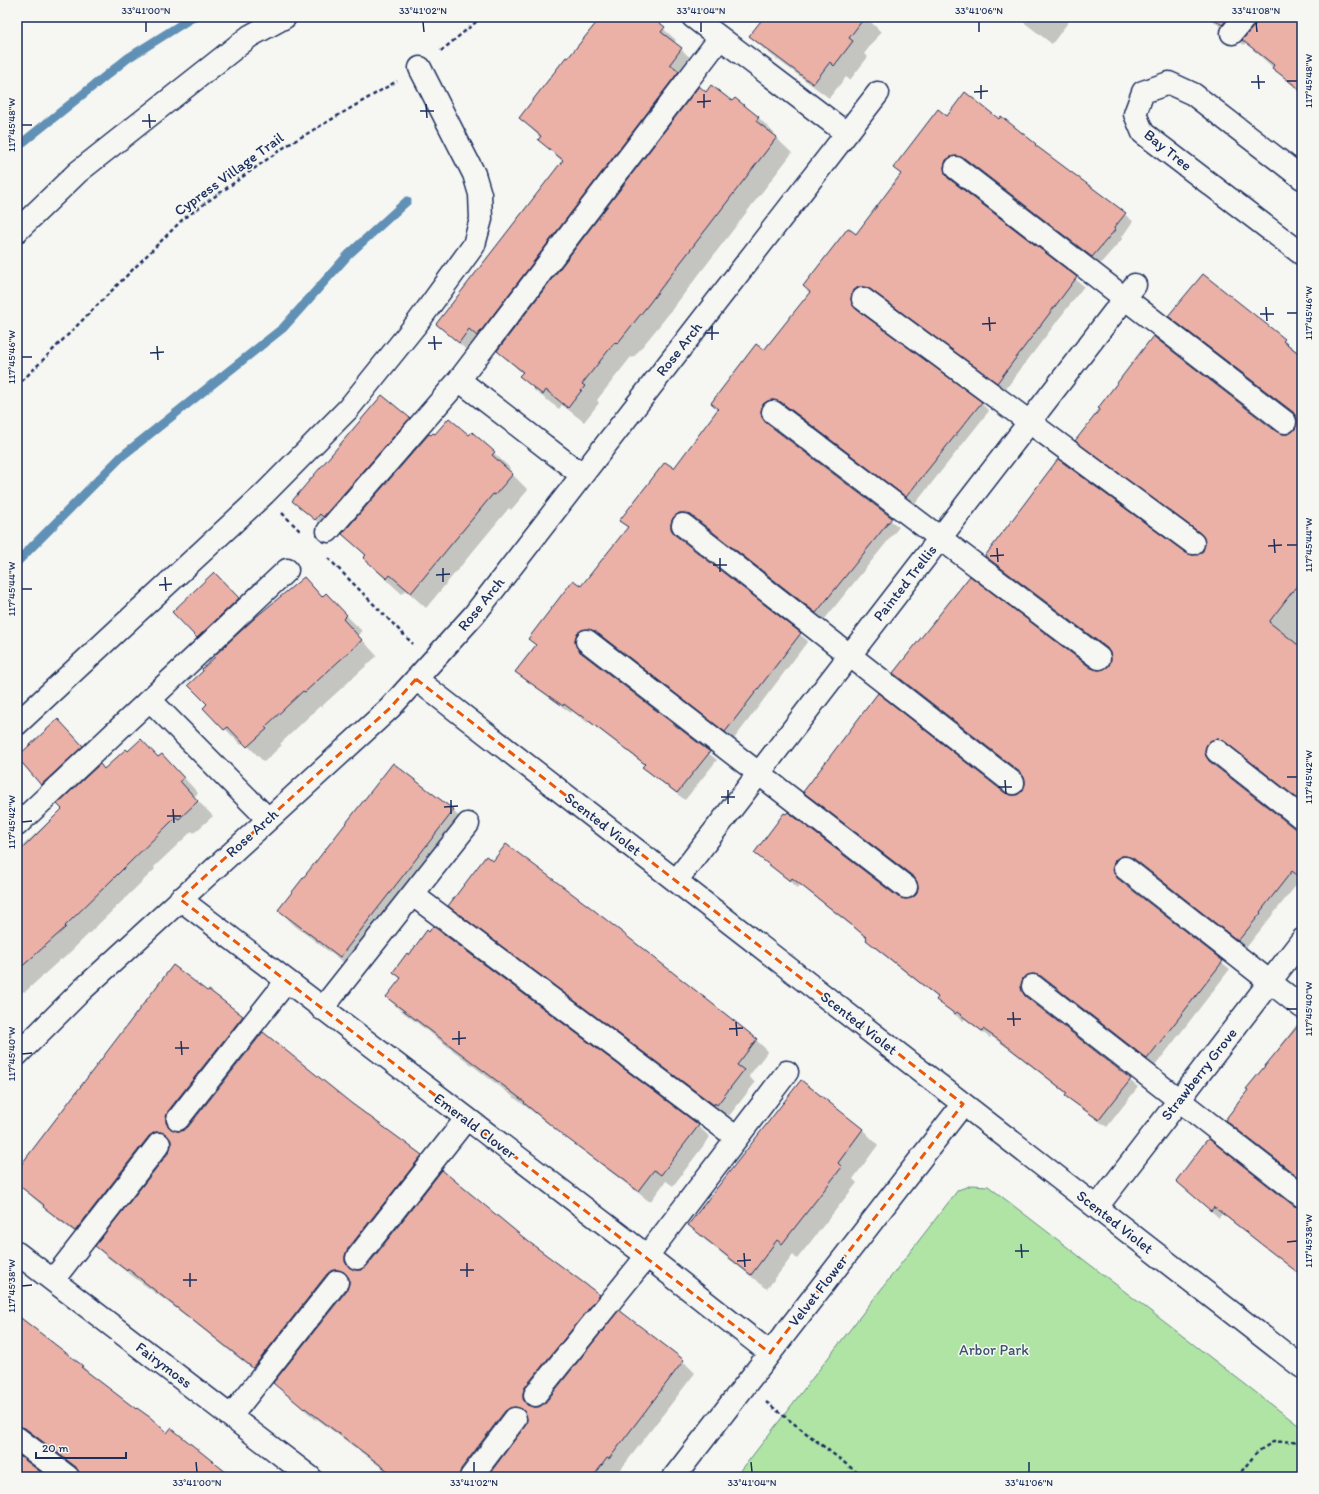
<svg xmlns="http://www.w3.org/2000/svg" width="1319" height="1494" viewBox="0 0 1319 1494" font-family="Itim,sans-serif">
<rect width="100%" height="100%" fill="#f6f6f2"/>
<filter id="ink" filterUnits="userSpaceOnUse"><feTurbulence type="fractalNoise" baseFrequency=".025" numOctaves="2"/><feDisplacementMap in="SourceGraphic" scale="8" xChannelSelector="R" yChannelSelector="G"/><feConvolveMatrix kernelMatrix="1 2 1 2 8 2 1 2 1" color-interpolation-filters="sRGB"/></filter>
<g filter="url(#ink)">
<path fill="#afe4a5" stroke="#658a82" d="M972 1185 988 1186 1302 1428V1477H736L958 1190Z"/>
<path fill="#0003" d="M601 17H650L676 40 674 43 694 61 471 354 437 324 563 162 539 140 541 138 520 118Z
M725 17H735L731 22Z
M765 17H866L881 32 864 54 868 57 850 80 846 77 829 98 766 51 750 36Z
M1017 17H1072L1052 44Z
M1208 17H1302V94L1246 43 1244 45Z
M706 93 732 102 759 118 774 133 773 135 792 153 664 320 633 358 631 357 597 400 599 403 584 422 562 405 559 409 536 392 521 376 523 374 498 351Z
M947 117 999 120 1035 145 1133 221 1122 237 1123 238 1100 264 973 166 966 163 951 175 952 182 1084 286 1005 390 879 296 873 294 858 306 859 313 981 403 989 411 915 504 789 410 783 407 768 419 769 426 899 527 824 620 700 523 693 520 678 532 679 539 808 641 734 739 604 639 597 636 582 648 583 655 717 760 685 800 652 775 644 767 645 765 589 722 588 723 572 711 571 713 524 679 517 672 537 646 529 639 581 587 628 528 621 521 674 469 902 175 894 168Z
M1203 276 1302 355V803L1234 749 1227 746 1212 758 1213 765 1294 829 1302 831V878L1246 948 1142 866 1136 863 1120 874 1121 881 1230 969 1155 1066 1050 984 1044 981 1028 993 1030 1001 1138 1087 1107 1127 1074 1103 1066 1096 1067 1094 1012 1051 991 1036 990 1038 965 1019 963 1021 945 1007 937 1000 938 998 875 948 868 939 800 885 798 888 763 860 905 900 912 899 916 896 919 888 918 881 804 792 1005 794 1011 796H1018L1023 792 1026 785 1024 777 894 673 1091 669 1097 671H1104L1110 666 1112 660 1111 652 994 564 986 556 1185 554 1191 556H1198L1204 551 1206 545 1205 537 1084 448 1077 440 1277 433 1283 435H1290L1296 430 1298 424 1297 416 1170 316Z
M409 418 413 422 327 520 324 517 319 523 297 504Z
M470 437 494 453 510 468 508 470 528 490 511 510 509 508 426 608 406 590 402 594 380 574 364 558 366 556 343 534Z
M214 573 242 603 201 641 173 612Z
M303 578 323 598 341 610 362 631 358 635 377 656 321 707 320 706 280 744 282 745 264 762 244 742 241 745 205 708Z
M58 720 86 750 45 788 17 758Z
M128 752 159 758 177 770 198 793 194 797 213 816 194 833 192 831 154 867 155 869 62 960 61 959 25 992 24 991 17 997V851L104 770Z
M394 764 453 811 469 826 356 972 295 926 279 910Z
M450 906 756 1040 768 1051 749 1076 755 1083 729 1116 727 1114 726 1116 461 918Z
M409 956 698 1126 710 1137 673 1186 666 1181 650 1202 399 1009 387 997 401 979 394 972Z
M209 991 242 1017 254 1029 177 1129V1132L351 1104 421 1155 433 1167 356 1268V1271L529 1243 599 1296 611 1307 534 1405V1408L683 1361 695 1373 615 1477H488L526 1427 528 1418 522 1419 476 1477H394L317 1419 316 1420 274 1383 348 1290 350 1281 345 1282 265 1379 185 1315 108 1258 96 1246 170 1152 172 1143 167 1144 87 1242 56 1218 17 1183V1172Z
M1302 1021V1181L1226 1120 1297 1024 1298 1026Z
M801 1082 863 1130 878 1145 853 1179 857 1183 797 1259 793 1255 767 1289 705 1240 689 1225Z
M1177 1181 1302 1209V1276L1222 1214 1219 1218Z
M17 1320 82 1366 94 1378 167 1435 231 1477H81L80 1472 32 1437 17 1446Z"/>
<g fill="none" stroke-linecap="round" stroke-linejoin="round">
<path stroke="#6090b5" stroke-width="9" d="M17 147 128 58 193 17
M17 562 122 456 283 328 348 255 407 201"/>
</g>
<path fill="#ebb1a6" stroke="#1b2f5e" d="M601 17H652L665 27 661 32 682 48 670 64 679 71 477 336 469 329 459 343 436 324 563 160 538 140 541 136 519 118 566 57 568 58Z
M764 17H865L849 38 853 41 834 66 830 62 813 84 749 36Z
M1212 17H1229L1222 25Z
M1257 17H1302V91L1272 68 1274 65 1242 40 1255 25Z
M711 85 732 101 735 98 759 117 756 121 777 137 648 305 617 344 615 342 582 384 585 386 568 408 546 390 543 395 519 376 523 372 497 351 699 86 706 92Z
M965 92 999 119 1001 116 1036 144 1035 145 1126 213 1114 228 1115 230 1092 257 964 158 957 156 951 157 946 160 944 167 945 173 948 178 1077 277 997 383 870 289 864 287H858L853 291 851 298 852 304 856 309 982 402 906 497 781 402 774 400 768 401 763 404 761 411 762 417 765 422 892 518 816 613 691 515 685 513H679L673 518 671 524V529L675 535 801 633 725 732 595 631 588 629 582 630 577 633 575 640 576 646 579 651 710 752 677 793 642 767 645 764 581 715 580 716 564 704 563 706 515 672 536 645 528 639 573 580 581 586 628 527 619 521 665 462 674 468 718 409 711 403 756 344 764 350 810 292 803 286 848 228 856 234 901 174 893 168 938 109 947 116Z
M1203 274 1285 339 1283 341 1302 356V579L1269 622 1302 648V802L1224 741 1218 739 1212 740 1207 744 1205 750 1206 756 1209 761 1294 828 1302 830V879L1292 871 1260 912 1261 913 1238 941 1133 858 1126 856H1121L1115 860 1113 867 1114 873 1117 878 1223 961 1147 1059 1041 976 1034 974 1028 975 1023 978 1021 985 1022 991 1025 996 1131 1079 1099 1120 1065 1096 1067 1093 1003 1043 983 1029 982 1031 957 1012 955 1014 936 1000 938 997 866 940 867 938 853 926 792 878 790 881 754 853 784 813 786 814 788 812 898 897 905 899 911 898 916 895 918 888 917 882 914 877 803 792 878 693 1005 793 1011 795H1017L1023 790 1025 784V779L1021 773 893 673 970 576 1091 668 1098 670 1104 669 1109 666 1111 659 1110 653 1107 648 985 556 1058 459 1186 553 1192 555H1198L1203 551 1205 544 1204 538 1200 533 1075 441 1100 409 1098 408 1153 336 1277 432 1283 434H1289L1295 429 1297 424V418L1293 412 1168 316Z
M382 395 410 418 323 517 320 514 315 520 292 501Z
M449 418 469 435 472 432 495 452 492 455 513 474 495 495 493 494 411 593 390 575 387 579 363 558 366 555 342 534 429 434 431 435 433 433 435 434Z
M214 572 239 598 197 638 172 612Z
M304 577 322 597 326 593 347 615 343 619 362 640 305 692 303 691 265 727 267 729 247 747 228 727 224 730 203 708 207 704 188 685 203 671 202 669 215 657 214 656 256 617Z
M58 719 83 746 41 785 17 757Z
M141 739 158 757 162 754 184 778 180 781 198 801 179 819 176 817 65 926 66 927 17 971V854L62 809 57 804 100 764 104 769 126 749 128 751Z
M393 763 454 810 340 957 278 910Z
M506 844 590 907 757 1039 737 1065 744 1070 717 1105 715 1103 714 1105 448 906 486 856 493 861Z
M433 926 699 1125 661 1175 654 1170 638 1191 564 1136 524 1103 525 1102 386 997 401 978 393 972 407 953 409 955 427 930 429 932Z
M173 965 207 991 209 990 243 1016 168 1111 166 1117V1123L171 1129 177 1131H182L188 1127 263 1032 351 1103 422 1155 347 1250 345 1256V1262L350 1268 356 1270H361L367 1266 442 1170 529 1242 600 1295 525 1387 523 1393V1399L527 1405 533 1407H539L545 1403 619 1310 684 1360 609 1459 607 1458 593 1477H487L525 1426 527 1420 526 1414 522 1409 516 1407 510 1408 505 1411 461 1469 459 1477H396L305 1408 304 1409 273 1383 347 1290 349 1284V1278L344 1272 339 1270H333L327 1274 253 1368 128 1269 127 1271 95 1246 169 1152 171 1146V1140L166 1134 161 1132H155L149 1136 75 1231 43 1207 44 1205 17 1184V1170Z
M1302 1021V1180L1225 1120 1248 1090 1246 1089Z
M801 1080 863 1129 838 1163 842 1167 782 1244 777 1240 751 1275 688 1225Z
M1209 1139 1294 1206 1302 1208V1276L1214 1207 1211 1211 1176 1181 1206 1141Z
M17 1315 83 1366 81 1367 136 1409 137 1408 151 1418 167 1433 171 1428 232 1477H80L76 1467 25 1428 17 1426Z
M17 1454 47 1477H17Z"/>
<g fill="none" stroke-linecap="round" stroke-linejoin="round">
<g stroke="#1b2f5e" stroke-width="25">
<path id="minor" d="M693 17 846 133
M1232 33 1245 17
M956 168 1285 422
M1302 178 1193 94 1169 83 1143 92 1135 114 1143 133 1302 254
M17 231 78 172 250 36 285 17
M863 299 1193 543
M459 380 582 475
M773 412 1099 658
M683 525 1013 783
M328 531 459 380 720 38
M587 641 906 887
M416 679 1302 1367
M150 700 268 819
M17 724 264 494 348 409 418 322 474 245 481 219 480 194 474 174 420 68
M1217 751 1302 818
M17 825 287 570
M1125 868 1302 1007
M676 881 1135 285
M413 895 737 1138
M180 899 647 1256 770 1353
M1033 986 1302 1196
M322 1009 468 824
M17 1055 82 990 390 708 474 615 878 93
M178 1119 286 982
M1097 1207 1302 940
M17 1253 310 1477
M357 1258 466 1119
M53 1280 159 1144
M535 1395 647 1256 787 1072
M231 1416 337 1282
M17 1438 68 1477
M471 1477 515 1419
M674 1477 963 1104"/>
</g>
<path stroke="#1b2f5e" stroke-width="2.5" stroke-dasharray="4 3" stroke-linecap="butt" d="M441 51 482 17
M17 386 183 219 286 146 397 81
M282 513 301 532
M328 558 413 644
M766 1402 863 1477
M1237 1477 1257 1452 1273 1442 1302 1441"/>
<use href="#minor" stroke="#f6f6f2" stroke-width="22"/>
</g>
</g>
<path fill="none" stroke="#e8590c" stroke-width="3" stroke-dasharray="8 5" stroke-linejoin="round" d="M416 679 963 1104 770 1353 180 899 390 708Z"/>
<path fill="none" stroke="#1b2f5e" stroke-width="1.5" d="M146 22V32M423 22 424 32M701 22V32M979 22V32M1256 22 1257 32M1258 75 1259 89M1287 81H1297M1251 82H1265M981 85V99M974 92 988 91M704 94V108M697 102 711 101M426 104 427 118M420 111H434M149 114 150 128M142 121H156M22 125H32M1266 307 1267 321M1287 313H1297M1260 314H1274M989 317 990 331M982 324 996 323M712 326V340M705 333H719M434 336 435 350M428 343H442M157 346 158 360M150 353 164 352M22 357H32M1274 539 1275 553M1287 545H1297M1268 546 1282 545M997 548 998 562M990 556 1004 555M720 558V572M713 565H727M443 568V582M436 575 450 574M165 577 166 591M159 585 172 584M22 589H32M1287 777H1297M1005 780 1006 794M998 787H1012M728 790V804M721 797H735M451 800V814M444 807 458 806M173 809 174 823M167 816H181M22 822 32 821M1287 1009H1297M1013 1012 1014 1026M1007 1019H1021M736 1022 737 1036M729 1029 743 1028M459 1031V1045M452 1039 466 1038M181 1041 182 1055M175 1048H189M22 1054 32 1053M1287 1242 1297 1241M1021 1244 1022 1258M1015 1251H1029M744 1253 745 1267M737 1261 751 1260M467 1263V1277M460 1270H474M190 1273V1287M183 1280H197M22 1286 32 1285M196 1462 197 1472M474 1462V1472M751 1462 752 1472M1029 1462V1472"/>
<g text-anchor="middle" stroke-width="3" stroke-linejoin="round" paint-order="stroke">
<g font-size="15" fill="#1b2f5e" stroke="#f6f6f2">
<text transform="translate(1168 150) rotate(39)" y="5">Bay Tree</text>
<text transform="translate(229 174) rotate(-36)" y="5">Cypress Village Trail</text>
<text transform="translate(679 349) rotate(-52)" y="5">Rose Arch</text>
<text transform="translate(905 583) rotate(-52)" y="5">Painted Trellis</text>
<text transform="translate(481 604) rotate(-51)" y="5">Rose Arch</text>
<text transform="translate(603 824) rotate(38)" y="5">Scented Violet</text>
<text transform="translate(252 833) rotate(-42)" y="5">Rose Arch</text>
<text transform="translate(859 1023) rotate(38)" y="5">Scented Violet</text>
<text transform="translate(1199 1074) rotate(-52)" y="5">Strawberry Grove</text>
<text transform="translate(475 1126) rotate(37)" y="5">Emerald Clover</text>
<text transform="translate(1115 1222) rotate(38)" y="5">Scented Violet</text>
<text transform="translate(818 1291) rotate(-52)" y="5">Velvet Flower</text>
<text transform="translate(164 1365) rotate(37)" y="5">Fairymoss</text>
</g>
<g font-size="15" fill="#39536c" stroke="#f6f6f2">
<text x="994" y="1355">Arbor Park</text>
</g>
</g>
<rect width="1319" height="1494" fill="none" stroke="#f6f6f2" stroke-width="44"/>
<path d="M36 1452v6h90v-6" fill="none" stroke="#1b2f5e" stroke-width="2"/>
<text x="42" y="1452" font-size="12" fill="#1b2f5e" stroke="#f6f6f2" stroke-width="3" paint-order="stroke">20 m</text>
<rect x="22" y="22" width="1275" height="1450" fill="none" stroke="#1b2f5e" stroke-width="1.5"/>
<g font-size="10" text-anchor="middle" fill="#1b2f5e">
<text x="146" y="14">33°41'00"N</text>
<text x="423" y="14">33°41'02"N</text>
<text x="701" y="14">33°41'04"N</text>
<text x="979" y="14">33°41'06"N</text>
<text x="1256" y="14">33°41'08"N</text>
<text transform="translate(1308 81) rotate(-90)" y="4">117°45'48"W</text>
<text transform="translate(11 125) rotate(-90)" y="4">117°45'48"W</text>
<text transform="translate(1308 313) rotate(-90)" y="4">117°45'46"W</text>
<text transform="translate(11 357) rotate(-90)" y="4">117°45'46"W</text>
<text transform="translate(1308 545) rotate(-90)" y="4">117°45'44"W</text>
<text transform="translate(11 589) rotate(-90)" y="4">117°45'44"W</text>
<text transform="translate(1308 777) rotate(-90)" y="4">117°45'42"W</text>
<text transform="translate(11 822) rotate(-90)" y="4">117°45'42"W</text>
<text transform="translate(1308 1009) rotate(-90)" y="4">117°45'40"W</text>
<text transform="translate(11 1054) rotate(-90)" y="4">117°45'40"W</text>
<text transform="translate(1308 1241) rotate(-90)" y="4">117°45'38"W</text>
<text transform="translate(11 1286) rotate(-90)" y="4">117°45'38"W</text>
<text x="197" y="1486">33°41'00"N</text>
<text x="474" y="1486">33°41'02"N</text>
<text x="752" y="1486">33°41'04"N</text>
<text x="1029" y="1486">33°41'06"N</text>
</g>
</svg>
